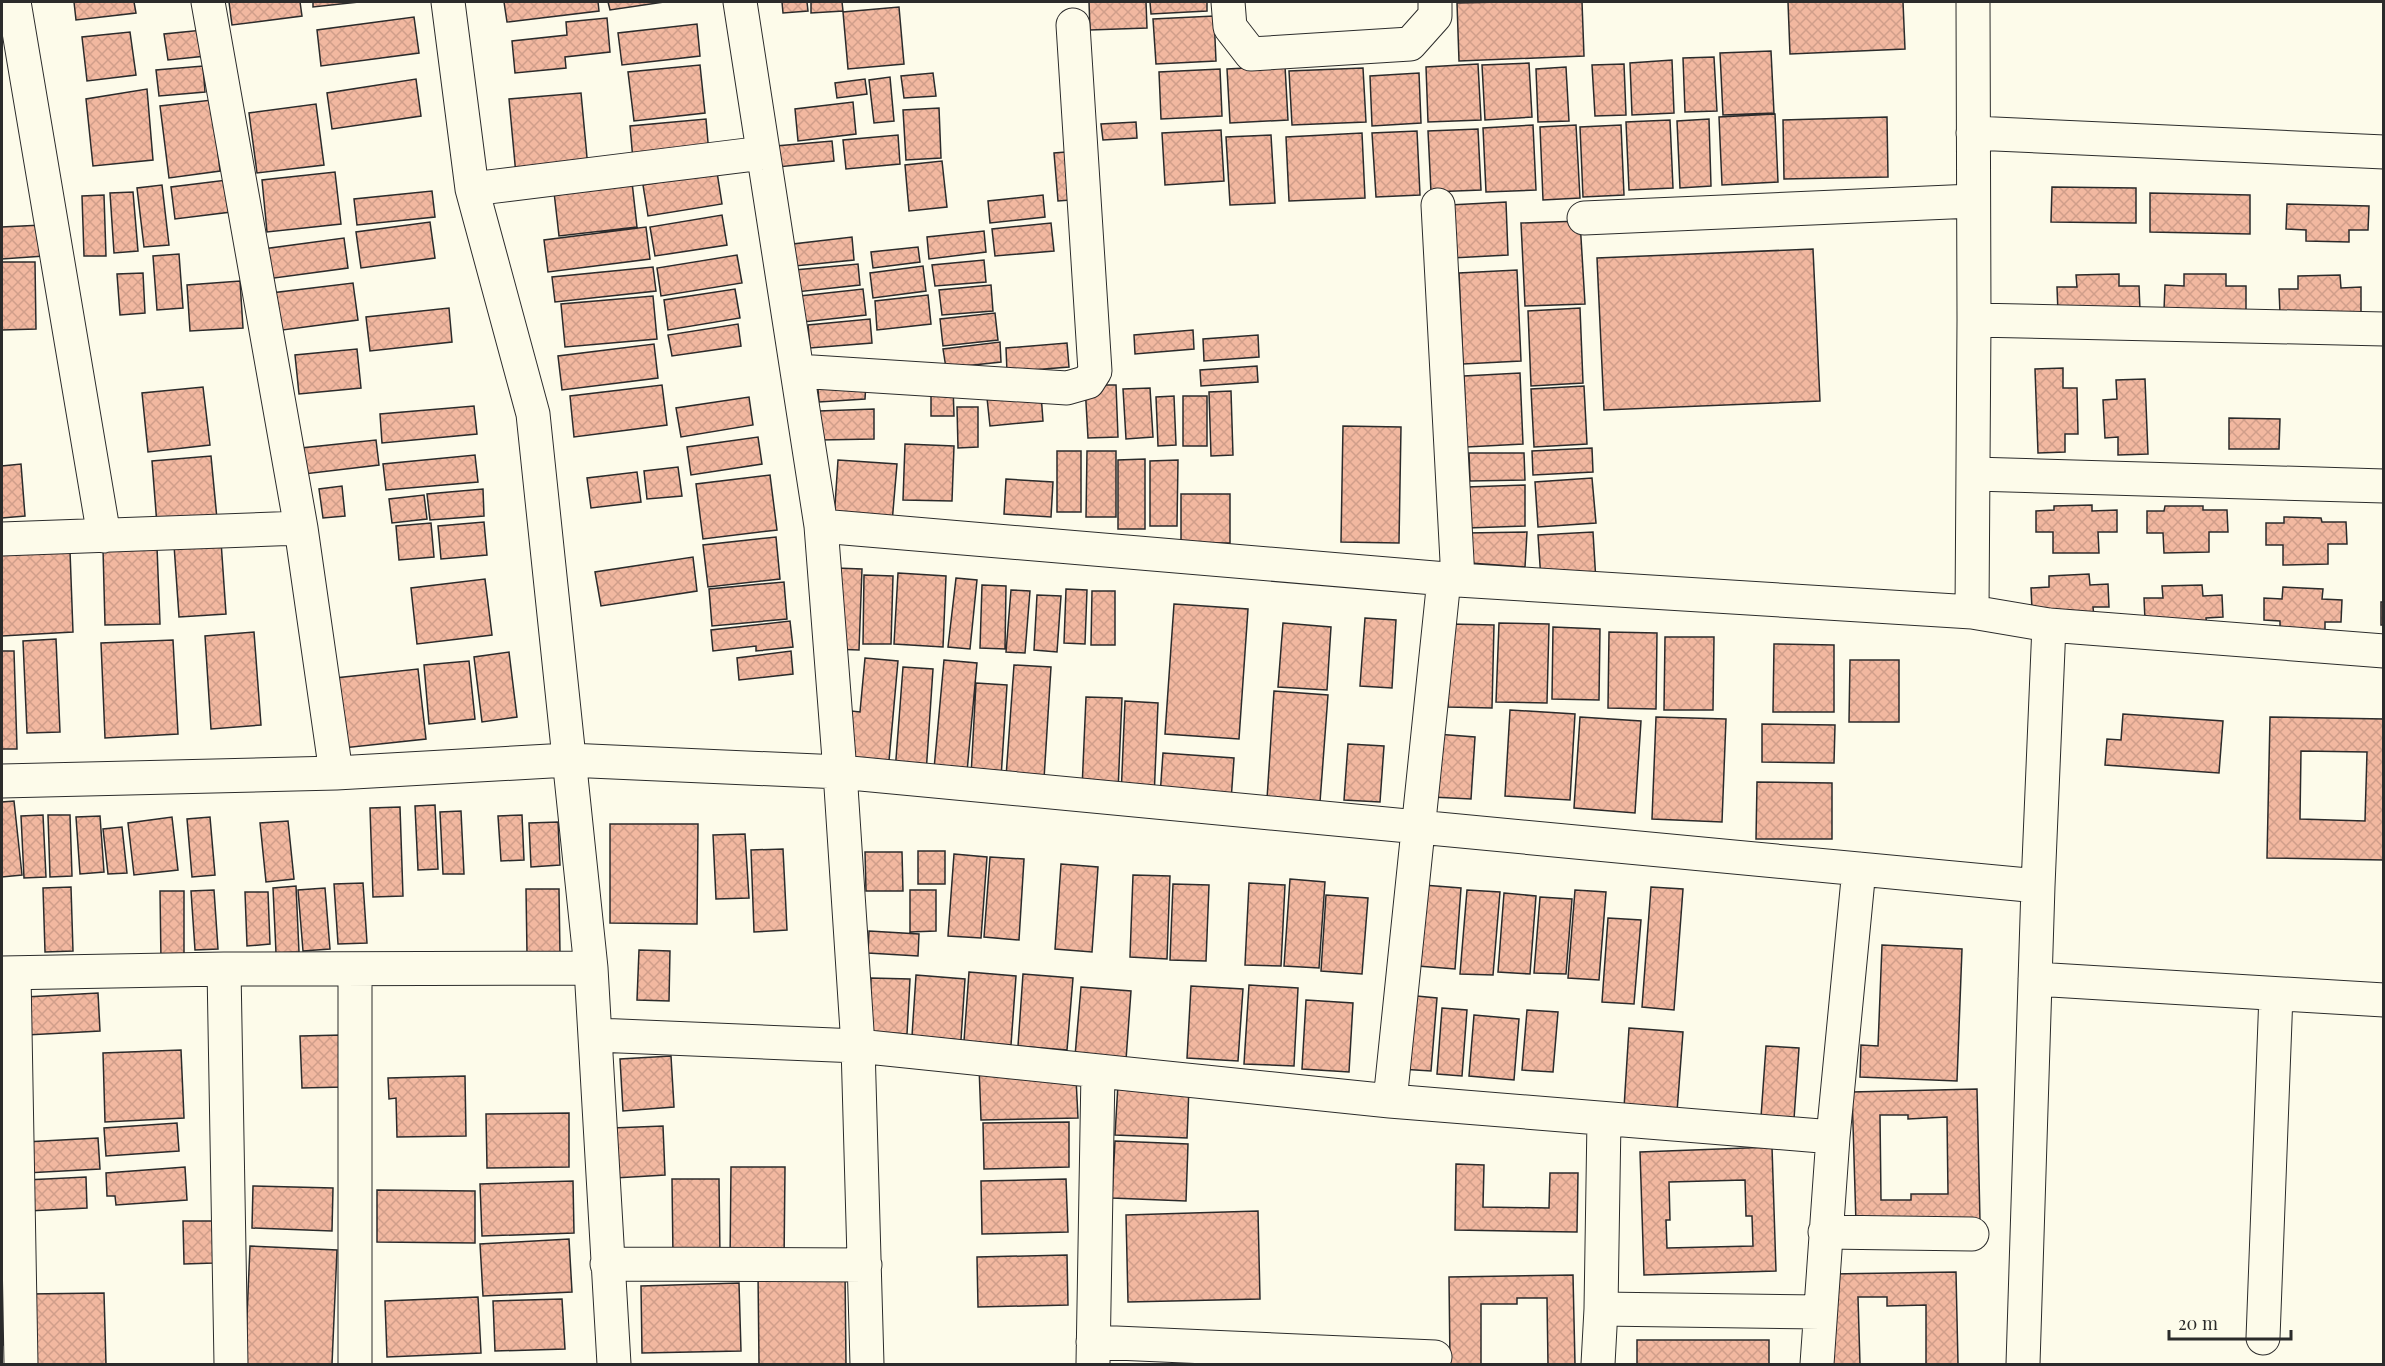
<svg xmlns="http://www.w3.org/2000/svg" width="2385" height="1366" viewBox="0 0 2385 1366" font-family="'Playfair Display',serif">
<defs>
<pattern id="building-cross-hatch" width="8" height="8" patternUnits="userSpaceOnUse" patternTransform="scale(1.5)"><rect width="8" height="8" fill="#f2b8a0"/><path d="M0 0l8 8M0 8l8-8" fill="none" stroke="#d09e8a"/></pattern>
</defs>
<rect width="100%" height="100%" fill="#fdfbea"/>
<path fill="url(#building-cross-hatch)" stroke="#2b2b2b" stroke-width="1.5" fill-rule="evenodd" d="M74 2H134L136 13 76 20Z
M229 2H300L302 16 232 25Z
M313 2H359L313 7Z
M504 2H598L599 11 507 22Z
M608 2H664L610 10Z
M782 2H807L808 11 783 13Z
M811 2H842L843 11 811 13Z
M1089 2H1146L1147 28 1090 30Z
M1150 2H1207V11L1151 14Z
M1501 2H1582L1584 56 1459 61 1457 3Z
M1788 2H1903L1905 49 1790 54Z
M899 7 904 64 848 69 843 12Z
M1214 16 1216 61 1156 64 1153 19Z
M414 17 419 53 321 66 317 30Z
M607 18 610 52 565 57 566 68 515 73 512 41 567 35 566 22Z
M697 24 700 56 622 65 618 33Z
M203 30 206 56 168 60 164 34Z
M130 32 136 75 87 81 82 37Z
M1771 51 1774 113 1723 115 1720 53Z
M1714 57 1717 111 1685 112 1683 58Z
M1672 60 1674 113 1632 115 1630 63Z
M1529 63 1532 117 1485 120 1482 65Z
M1478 64 1481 120 1428 122 1426 67Z
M1624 64 1626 115 1595 116 1592 65Z
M700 65 705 113 634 121 628 72Z
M203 66 205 92 159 96 156 70Z
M1285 66 1288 120 1230 123 1227 69Z
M1566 67 1569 121 1538 122 1536 69Z
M1363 68 1366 122 1292 125 1289 71Z
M1220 69 1222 116 1161 119 1159 72Z
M933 73 936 96 904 98 901 76Z
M1419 73 1421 123 1372 126 1370 76Z
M890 77 894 121 874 123 869 80Z
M416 79 421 116 332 129 327 93Z
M865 79 867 94 837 98 835 83Z
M147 89 153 160 93 166 86 99Z
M581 93 588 168 516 175 509 99Z
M212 100 220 171 169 178 160 106Z
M853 102 856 134 798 141 795 109Z
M316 104 324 165 257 173 249 113Z
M939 108 941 158 906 160 903 110Z
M1775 114 1778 182 1722 185 1719 117Z
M1887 117 1888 177 1784 179 1783 120Z
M706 119 709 154 633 160 630 126Z
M1709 119 1711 186 1680 188 1677 121Z
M1670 120 1673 188 1629 190 1626 122Z
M1136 122 1137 138 1103 140 1101 124Z
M1533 125 1536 190 1486 192 1483 128Z
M1576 125 1580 198 1543 200 1540 127Z
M1621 125 1624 195 1583 197 1580 127Z
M1478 129 1481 190 1431 192 1428 131Z
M1221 130 1224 181 1165 185 1162 133Z
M1417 131 1420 195 1376 197 1372 133Z
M1362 133 1365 198 1289 201 1286 137Z
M898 135 900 164 846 169 843 140Z
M1271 135 1275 203 1230 205 1226 137Z
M832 141 834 161 778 167 776 146Z
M1079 151 1083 199 1058 201 1054 153Z
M942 161 947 207 909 211 905 165Z
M335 172 341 224 267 232 262 180Z
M717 172 722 204 648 216 643 185Z
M227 180 231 212 175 219 171 187Z
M632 182 637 227 559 236 554 192Z
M162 185 169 245 144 247 137 188Z
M2052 187 2136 188V223L2051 222Z
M432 191 435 217 357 225 354 199Z
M133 192 138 251 114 253 110 193Z
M2150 193 2250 195V234L2150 232Z
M104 195 106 256H84L82 196Z
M1043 195 1045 217 990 223 988 201Z
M1506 202 1508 255 1452 258 1450 205Z
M2287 204 2369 206 2368 230H2349V242L2306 241V230L2286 229Z
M722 215 727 245 655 256 650 227Z
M1580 221 1585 304 1525 306 1521 223Z
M430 222 435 258 361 268 356 232Z
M1051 223 1054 251 995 256 992 229Z
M42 225 44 256 2 259V227Z
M646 227 650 259 548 272 544 240Z
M984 231 986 252 929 259 927 237Z
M852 237 854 260 795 266 793 244Z
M344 238 348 268 267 279 263 249Z
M918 247 920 262 873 268 871 252Z
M1813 249 1820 401 1604 410 1597 258Z
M179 254 183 308 157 310 153 256Z
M737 255 742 283 661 296 657 268Z
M984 260 986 282 935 286 932 265Z
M2 262H35L36 329 2 330Z
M858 264 860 285 796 292 795 270Z
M923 266 926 291 873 298 870 273Z
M653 267 656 291 555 302 552 277Z
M1517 270 1521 361 1463 364 1459 273Z
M143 273 145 313 120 315 117 274Z
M2119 274V286H2139L2140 310 2058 312 2057 287H2077L2076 275Z
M2184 274H2226V286H2246V311L2164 310 2165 285 2184 286Z
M2340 275 2341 288 2361 287V312L2280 313 2279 289H2298V276Z
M240 281 243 328 190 331 187 285Z
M353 283 358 320 275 331 271 293Z
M991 285 993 311 942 315 939 290Z
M735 289 740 318 668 330 664 300Z
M863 289 866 315 803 322 800 296Z
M928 295 931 324 877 330 875 301Z
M653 296 657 339 565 347 561 304Z
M449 308 452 342 370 351 366 317Z
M1580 308 1583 383 1531 386 1528 311Z
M995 313 998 340 943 346 940 319Z
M870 319 872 343 810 348 808 325Z
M738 324 741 346 672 356 668 335Z
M1193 330 1194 349 1135 354 1134 335Z
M1258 335 1259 357 1204 361 1203 339Z
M1000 342 1001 362 946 368 943 349Z
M1067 343 1069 367 1007 372 1006 348Z
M654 344 658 378 562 390 558 356Z
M357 349 361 388 299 394 295 355Z
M1257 366 1258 382 1201 386 1200 370Z
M2063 368V388H2077L2078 434H2065V452L2038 453 2035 369Z
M1520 373 1523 444 1467 447 1464 376Z
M817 376 866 383 865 399 819 402Z
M2145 379 2148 454 2118 455V437L2105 438 2103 400 2117 399 2116 380Z
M662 385 667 425 574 437 570 396Z
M931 385H953L954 416H931Z
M1085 385H1116L1118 437 1088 438Z
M1584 386 1587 444 1534 447 1531 389Z
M203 387 210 445 148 452 142 393Z
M1150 388 1153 437 1126 439 1123 389Z
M1231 391 1233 455 1211 456 1209 392Z
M1041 394 1043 421 990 426 987 398Z
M1174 396 1176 445 1158 446 1156 397Z
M1183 396H1207V446H1183Z
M749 397 753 425 681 437 676 408Z
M474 406 477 434 382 443 380 414Z
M957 407H978V447L958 448Z
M874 409V439L820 440 819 411Z
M2229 418 2280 419 2279 449H2229Z
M1343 426 1401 427 1399 543 1341 542Z
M758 437 762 464 691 475 687 447Z
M376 440 379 465 304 474 301 448Z
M905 444 954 446 952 501 903 500Z
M1592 448 1593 472 1533 475 1532 451Z
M1057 451H1081V512H1057Z
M1087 451H1116V517H1086Z
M1469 453H1524L1525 480 1470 481Z
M475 455 478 482 386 490 383 464Z
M211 456 217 519 157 525 152 461Z
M1145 459V529H1118V460Z
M838 460 897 464 892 523 834 520Z
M1178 460 1177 526H1150V461Z
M21 464 25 516 2 518V466Z
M678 467 682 496 647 499 644 471Z
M637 472 641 502 591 508 587 478Z
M770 475 777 530 703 539 696 484Z
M1592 478 1596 523 1538 527 1535 482Z
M1006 479 1053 482 1051 517 1004 514Z
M1525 485V526L1468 528 1467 487Z
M342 486 345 516 323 518 319 489Z
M483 489 484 516 430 520 427 494Z
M1181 494H1230V543H1181Z
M424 495 427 519 392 523 389 499Z
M2092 505V511L2117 510V532H2098L2099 553H2053V532H2036V511L2054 510V506Z
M2165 506H2203V510H2227L2228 532H2209V552L2164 553 2163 533H2147V511H2164Z
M2284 517 2321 518 2322 522H2346L2347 544H2328V564L2283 565V545H2266V523H2284Z
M484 522 487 555 441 559 438 526Z
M431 523 434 557 399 560 396 526Z
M1527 532 1525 567 1470 563 1467 533Z
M1593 532 1596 582 1541 580 1538 535Z
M776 537 780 579 708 587 703 545Z
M221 541 226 614 179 617 174 545Z
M157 547 160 624 105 625 103 549Z
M70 551 73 632 2 636V555Z
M693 557 697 591 601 606 595 572Z
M836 568 862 569 859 650 832 649Z
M898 573 946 576 943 647 894 644Z
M2089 574 2090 585 2108 584 2109 607H2093L2094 617 2032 610 2031 588 2049 587V576Z
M864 575 893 576 891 644H863Z
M956 578 977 580 970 649 948 647Z
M485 579 492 635 417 644 411 588Z
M784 582 787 619 712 626 709 589Z
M982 585 1006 586 1005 649 980 648Z
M2202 585 2203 596 2222 595 2223 617 2206 618 2207 627 2145 620 2144 598H2163L2162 586Z
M2283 587 2323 589 2322 599 2342 600 2341 622H2325V631L2280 630V621L2264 620V598L2282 599Z
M1066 589 1087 590 1085 644 1064 643Z
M1011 590 1030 591 1025 653 1006 652Z
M1092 591H1115V645H1091Z
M1037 595 1061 596 1057 652 1034 650Z
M2381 602H2384V625H2381Z
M1174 604 1248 609 1239 739 1165 734Z
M1365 618 1396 620 1392 688 1360 686Z
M790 621 793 647 756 651V646L713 651 711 630Z
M1283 623 1331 627 1327 690 1278 687Z
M1499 623 1549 624 1547 703 1496 702Z
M1450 624 1494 625 1492 708 1448 707Z
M1553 627 1600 629 1599 700 1552 699Z
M254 632 261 725 211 729 205 636Z
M1609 632 1657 633 1656 709 1608 708Z
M1665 637H1714L1713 710H1664Z
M56 639 60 732 27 733 23 641Z
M173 640 178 734 105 738 101 643Z
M1774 644 1834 645V712H1773Z
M2 651H14L17 749H2Z
M791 651 793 674 739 680 737 658Z
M509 652 517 717 482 722 474 657Z
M865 658 898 661 888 772 847 768 852 711 860 712Z
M944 660 977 663 967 772 934 769Z
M1850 660H1899V722H1849Z
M469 661 475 719 429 724 424 665Z
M1014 665 1051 667 1044 779 1006 777Z
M903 667 933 669 926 774 895 772Z
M418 669 426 739 343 748 335 678Z
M976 683 1007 685 1001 778 971 776Z
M1274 691 1328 695 1320 802 1267 799Z
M1086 697 1122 698 1118 791 1082 789Z
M1125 701 1158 703 1154 799 1121 797Z
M1510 710 1575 714 1570 800 1505 796Z
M2123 714 2223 721 2219 773 2105 765 2107 739 2121 740Z
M1580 717 1641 721 1635 813 1574 808Z
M1656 717 1726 719 1722 822 1652 819Z
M2270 717 2384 719V860L2267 858ZM2301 751 2367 752 2365 821 2300 819Z
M1762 724 1835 725 1834 763 1762 762Z
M1436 734 1475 737 1471 799 1432 797Z
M1348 744 1384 746 1380 802 1344 800Z
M1163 753 1234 758 1231 801 1160 796Z
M1757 782 1832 783V839H1756Z
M14 801 22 875 2 877V802Z
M435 805 438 869 418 870 415 806Z
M400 807 403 896 373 897 370 808Z
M461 811 464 874H443L440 812Z
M43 815 46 877 24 878 21 816Z
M48 815H70L72 876 50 877Z
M522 815 524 860 501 861 498 816Z
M100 816 104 872 80 874 76 817Z
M172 817 178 870 134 875 128 823Z
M210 817 215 875 192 877 187 819Z
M288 821 294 879 266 882 260 823Z
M558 822 560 865 531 867 529 823Z
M610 824H698L697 924 610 923Z
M122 827 127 873 108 874 103 829Z
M745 834 749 898 716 899 713 835Z
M783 849 787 930 754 932 751 850Z
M918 851H945V884H918Z
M865 852H902L903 891H866Z
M954 854 987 857 981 938 948 936Z
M990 857 1024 859 1019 940 984 937Z
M1061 864 1098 867 1092 952 1055 949Z
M1133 875 1170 876 1167 959 1130 957Z
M1290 879 1325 882 1319 968 1284 966Z
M363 883 367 943 338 944 334 884Z
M1249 883 1285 885 1281 966 1245 965Z
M1173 884 1209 885 1206 961 1170 960Z
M1423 885 1461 888 1455 969 1418 966Z
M296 886 299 952 276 953 273 888Z
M71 887 73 951 45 952 43 888Z
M1651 887 1683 889 1674 1010 1642 1007Z
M325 888 330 949 303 951 298 890Z
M526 889H559L560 954H527Z
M214 890 218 949 195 950 191 891Z
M910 890H936V931L910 932Z
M1467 890 1500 892 1493 975 1460 974Z
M1575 890 1606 892 1599 980 1568 978Z
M160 891H184V962H161Z
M245 892H268L270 944 247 946Z
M1504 893 1536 896 1530 974 1498 972Z
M1326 895 1368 898 1362 974 1321 971Z
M1540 897 1572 899 1566 974 1534 973Z
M1608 918 1641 920 1634 1004 1602 1002Z
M869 931 919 934 918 956 868 953Z
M1882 945 1962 949 1957 1081 1860 1077 1861 1045 1878 1046Z
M639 950 670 951 669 1001 637 1000Z
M969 972 1016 976 1011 1045 964 1041Z
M1023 974 1073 978 1067 1050 1018 1046Z
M916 975 965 979 961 1040 912 1036Z
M871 978 910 979 907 1034 869 1032Z
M1249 985 1298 988 1294 1066 1244 1064Z
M1191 986 1243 989 1238 1061 1187 1058Z
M1081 987 1131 991 1126 1060 1075 1056Z
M98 993 100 1031 27 1035 25 997Z
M1406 995 1437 998 1431 1071 1400 1069Z
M1306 1000 1353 1003 1349 1072 1302 1069Z
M1442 1008 1467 1010 1462 1076 1437 1074Z
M1527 1010 1558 1012 1553 1072 1522 1070Z
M1474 1015 1519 1019 1514 1080 1469 1076Z
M1629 1028 1683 1032 1677 1112 1624 1108Z
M342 1035 344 1087 302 1088 300 1036Z
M1766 1046 1799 1048 1794 1119 1761 1117Z
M181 1050 184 1118 105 1122 103 1053Z
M671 1056 674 1107 623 1111 620 1059Z
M979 1066 1076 1078 1078 1118 981 1120Z
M465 1076 466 1136 397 1137 396 1098 389 1099 388 1078Z
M1118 1084 1189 1087 1187 1138 1115 1135Z
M1977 1089 1980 1221 1856 1223 1852 1092ZM1880 1115H1908V1119L1947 1117 1948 1194H1911V1200H1881Z
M569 1113V1167L487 1168 486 1114Z
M1069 1122V1167L984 1169 983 1123Z
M177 1123 179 1151 106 1156 104 1128Z
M663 1126 665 1175 615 1178 612 1128Z
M98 1138 100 1169 26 1173 25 1142Z
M1115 1141 1188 1144 1186 1201 1112 1198Z
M1772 1147 1776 1271 1644 1275 1640 1152ZM1745 1180 1746 1216H1752L1753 1246 1667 1248 1666 1220H1670L1669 1182Z
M1456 1164 1484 1165 1483 1207 1549 1208 1550 1173H1578L1577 1232 1455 1230Z
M185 1167 187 1200 116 1205 115 1196H107L106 1173Z
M731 1167H785L784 1264H730Z
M86 1177 87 1208 28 1211 26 1180Z
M672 1179H719L720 1257 673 1258Z
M1066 1179 1068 1232 982 1234 981 1181Z
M573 1181 574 1233 482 1236 480 1184Z
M253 1186 333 1188 332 1231 252 1228Z
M377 1190 475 1191V1243L377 1242Z
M1258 1211 1260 1299 1128 1302 1126 1215Z
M183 1221H213L214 1263 184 1264Z
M569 1239 572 1292 483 1296 480 1244Z
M250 1246 337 1250 332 1364H245Z
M1067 1255 1068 1305 978 1307 977 1257Z
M845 1272 846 1364H759L758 1273Z
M1956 1272 1958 1364H1926V1305L1887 1306V1297H1858L1860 1364H1833L1831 1274Z
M1573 1275 1575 1364H1548L1547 1298H1517V1304H1481V1364H1450L1449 1277Z
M8 1281 10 1312 2 1313V1282Z
M739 1283 741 1351 642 1353 641 1286Z
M104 1293 106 1364H29L28 1294Z
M478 1297 481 1353 387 1357 385 1301Z
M562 1299 565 1349 495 1351 493 1301Z
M2 1319H3L4 1345H2Z
M1637 1340H1769V1364H1637Z"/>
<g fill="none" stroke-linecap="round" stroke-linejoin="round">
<g stroke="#2b2b2b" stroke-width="35">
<path id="street" d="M14 2 104 536
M208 2 301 528 336 773
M448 2 472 189 533 414 591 968 614 1364
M740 2 821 526 840 772 858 1046 867 1364
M1228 2 1230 27 1251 54 1410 44 1435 16V2
M1973 133 2384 152
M472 189 763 153
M1438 205 1458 580
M1584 218 1973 201
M1974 320 2384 329
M797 371 1067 388 1088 382 1095 371 1073 25
M1974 474 2384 486
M821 526 1458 580 1972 612 2049 625 2384 651
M2 539 301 528
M1972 612 1974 320 1973 2
M2 781 336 773 568 760 840 772 2038 886
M224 969 231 1364
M355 969V1364
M2 973 224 969 591 968
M14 973 21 1364
M2035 979 2384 1000
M596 1035 858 1046 1390 1101 1833 1137
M1390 1101 1444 579
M1825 1232 1972 1234
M607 1264 865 1265
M1601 1309 1820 1312
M2263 1338 2276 994
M1093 1342 1435 1357
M1093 1363 1098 1071
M1598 1364 1601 1309 1604 1119
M1817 1364 1833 1137 1859 869
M2023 1364 2038 886 2049 625"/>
</g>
<use href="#street" stroke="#fdfbea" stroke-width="33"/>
</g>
<rect width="2385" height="1366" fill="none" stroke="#2b2b2b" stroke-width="6"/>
<path d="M2169 1330v9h122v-9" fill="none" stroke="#2b2b2b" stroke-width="3"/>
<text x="2178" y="1330" font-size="18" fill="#2b2b2b" stroke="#fdfbea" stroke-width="4.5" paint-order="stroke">20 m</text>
</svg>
